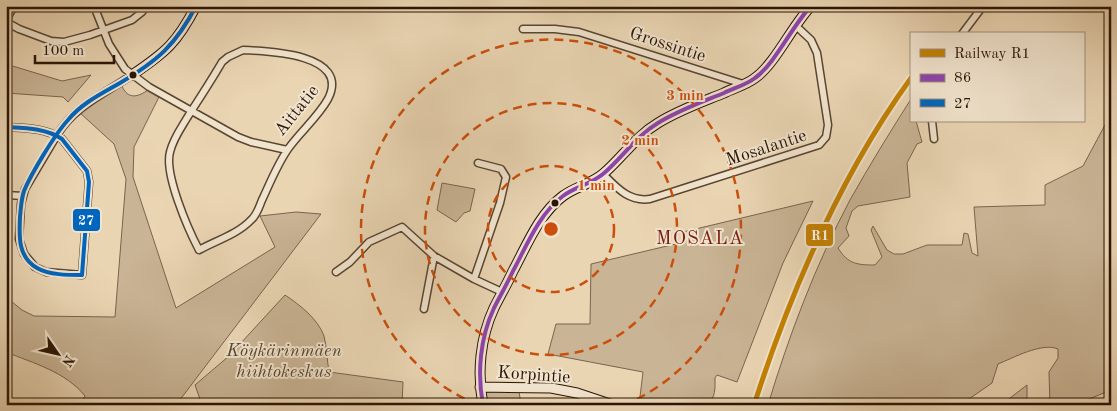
<svg xmlns="http://www.w3.org/2000/svg" width="1117" height="411" viewBox="0 0 1117 411" font-family="'Old Standard TT',serif">
<rect width="100%" height="100%" fill="#ead5b3"/>
<filter id="stains"><feTurbulence type="fractalNoise" baseFrequency=".004" numOctaves="4"/><feColorMatrix values="0 0 0 0 .2 0 0 0 0 .09 0 0 0 0 .02 0 0 0 .5 -.17"/></filter>
<radialGradient id="worn" r=".72"><stop offset=".6" stop-color="#630" stop-opacity="0"/><stop offset="1" stop-color="#630" stop-opacity=".3"/></radialGradient>
<path fill="#c9b495" stroke="#79644d" d="M6 64 62 81 91 75 68 102 63 97 6 93Z
M122 86C128 100 138 97 148 90L159 97 134 147 133 177 176 308 275 247 260 216 296 212 321 214 176 405H79L85 396C66 372 33 363 6 352V297L22 310 34 316 115 317 126 179 114 144 79 112 92 102Z
M911 99V121H916L922 142 917 144 907 163 910 197 858 206 852 211 846 228 849 236 838 248C848 264 857 265 875 265L882 257 871 230 873 226 887 250 894 254H903L927 245H962L964 233 968 234 972 253 978 256 974 207 1045 205V185L1083 166 1106 123 1111 125V390L1082 402 1079 405H1050L1049 372 1058 358V349C1042 342 1013 358 998 364L992 383 969 399 956 405H768C789 335 816 264 850 200 869 166 890 132 911 99Z
M442 183 475 189 470 211 464 213 456 222 437 210Z
M813 201 783 263 737 382 717 375 715 378C715 389 716 397 707 405H639L643 372 548 354 556 324H590L591 264 684 242 683 232Z
M285 295C300 305 318 319 324 336 327 347 327 361 329 372L403 382 402 405H202L195 385 229 356Z
M1027 385V405H1001Z
M519 391 521 405H487L483 392Z"/>
<g fill="none" stroke-linecap="round" stroke-linejoin="round">
<g stroke="#594530" stroke-width="9">
<path id="street" d="M16 6 11 11 7 19 8 23 19 29 51 41 64 42 90 35 132 20 142 12 146 6
M94 6 109 44 125 69 149 87 238 137 251 142 287 150
M523 29H555L579 32 743 84
M962 34 983 6
M243 50C269 51 351 54 328 99 318 117 300 132 288 149 277 165 270 183 262 200 259 207 257 215 251 220 238 234 215 241 199 250 188 229 164 174 170 152 173 139 181 128 187 118 199 99 211 81 222 62L228 57Z
M932 121 934 139
M6 127C25 128 46 128 62 139L87 171 89 182 82 275 46 272 35 267 24 254 19 239 21 204 25 189 57 135C75 106 104 94 132 75
M603 174C617 188 629 202 650 199L819 145 826 137 828 125 817 53 811 40 795 25
M6 195 23 196
M336 272 350 262 369 242 402 227 434 256 474 279 502 292
M474 279 500 203 506 177 501 169 478 163
M424 309 434 256"/>
</g>
<g stroke="#291505" stroke-width="11">
<path id="secondary" d="M132 75C166 52 177 43 196 6
M480 387 551 388 577 393 613 405
M483 405C477 373 480 338 494 308 500 296 507 284 513 271 527 245 539 214 563 196 575 187 591 184 603 174 622 158 636 136 658 123 679 110 702 102 724 93 734 88 746 85 755 78 775 64 792 26 811 6"/>
</g>
<use href="#street" stroke="#f1e4ce" stroke-width="6"/>
<use href="#secondary" stroke="#f1e4ce" stroke-width="9"/>
<g stroke="#f1e4ce" stroke-width="8">
<path id="bus-1" d="M483 405C477 373 480 338 494 308 500 296 507 284 513 271 527 245 539 214 563 196 575 187 591 184 603 174 622 158 636 136 658 123 679 110 702 102 724 93 734 88 746 85 755 78 775 64 792 26 811 6"/>
</g>
<g stroke="#f1e4ce" stroke-width="8">
<path id="bus-2" d="M6 127C25 128 46 128 62 139L87 171 89 182 82 275C68 275 49 275 37 268 18 257 19 237 20 217 21 208 21 200 24 191 31 174 55 134 68 120 82 103 101 94 120 83 157 61 176 45 196 6"/>
</g>
<use href="#bus-1" stroke="#8e44ad" stroke-width="4"/>
<use href="#bus-2" stroke="#0065bd" stroke-width="4"/>
<g stroke="#f1e4ce" stroke-width="9">
<path id="rail-1" d="M754 405C791 290 840 176 911 78"/>
</g>
<use href="#rail-1" stroke="#c48201" stroke-width="5"/>
</g>
<g fill="none" stroke="#cb4f0b" stroke-width="2.5" stroke-dasharray="9 6">
<circle cx="551" cy="229" r="63"/>
<circle cx="551" cy="229" r="126"/>
<path d="M478 405A190 190 0 1 1 624 405"/>
</g>
<g fill="#291505" stroke="#f1e4ce" stroke-width="2">
<circle cx="133" cy="75" r="4.5"/>
<circle cx="555" cy="203" r="4.5"/>
</g>
<g text-anchor="middle" stroke-width="4" stroke-linejoin="round" paint-order="stroke">
<g font-size="18" fill="#291505" stroke="#f1e4ce">
<text transform="translate(668 44) rotate(18)" y="6">Grossintie</text>
<text transform="translate(296 110) rotate(-51)" y="6">Aittatie</text>
<text transform="translate(766 147) rotate(-18)" y="6">Mosalantie</text>
<text transform="translate(534 374) rotate(4)" y="6">Korpintie</text>
</g>
<g font-size="18" font-style="italic" fill="#594530" stroke="#f1e4ce">
<text x="284" y="356">Köykärinmäen<tspan x="284" dy="21">hiihtokeskus</tspan></text>
</g>
<g font-size="19" letter-spacing="1" fill="#7a1f14" stroke="#f1e4ce">
<text x="700" y="244">MOSALA</text>
</g>
</g>
<circle cx="551" cy="229" r="8" fill="#cb4f0b" stroke="#f1e4ce" stroke-width="2.5"/>
<g font-size="15" text-anchor="middle" font-weight="bold" fill="#cb4f0b" stroke="#f1e4ce" stroke-width="4" stroke-linejoin="round" paint-order="stroke">
<text x="685" y="100">3 min</text>
<text x="640" y="145">2 min</text>
<text x="596" y="190">1 min</text>
</g>
<g stroke="#f1e4ce" stroke-width="2">
<rect x="72" y="208" width="29" height="24" rx="5" fill="#0065bd"/>
<rect x="805" y="223" width="29" height="24" rx="5" fill="#c48201"/>
</g>
<g font-size="14" text-anchor="middle" font-weight="bold" fill="#fff">
<text x="86" y="225">27</text>
<text x="820" y="240">R1</text>
</g>
<rect width="1117" height="411" fill="none" stroke="#ead5b3" stroke-width="25"/>
<rect x="8" y="8" width="1102" height="396" fill="none" stroke="#291505" stroke-width="2.5"/>
<rect x="12" y="12" width="1092" height="386" fill="none" stroke="#291505"/>
<rect x="910" y="32" width="175" height="90" fill="#f1e4ce" stroke="#a1917e"/>
<rect x="920" y="49" width="25" height="8" fill="#c48201" stroke="#a1917e"/>
<text x="954" y="58" font-size="15" fill="#291505">Railway R1</text>
<rect x="920" y="74" width="25" height="8" fill="#8e44ad" stroke="#a1917e"/>
<text x="954" y="82" font-size="15" fill="#291505">86</text>
<rect x="920" y="99" width="25" height="8" fill="#0065bd" stroke="#a1917e"/>
<text x="954" y="108" font-size="15" fill="#291505">27</text>
<g transform="translate(58 354) rotate(124)" stroke="#f1e4ce" stroke-width="4" paint-order="stroke">
<path d="M0-4L9 19L0 12L-9 19Z" fill="#291505"/>
<text y="-8" font-size="14" font-weight="bold" text-anchor="middle" fill="#291505">N</text>
</g>
<path d="M35 55v8h79v-8" fill="none" stroke="#291505" stroke-width="2.5"/>
<text x="42" y="55" font-size="15" fill="#291505" stroke="#f1e4ce" stroke-width="4" paint-order="stroke">100 m</text>
<rect width="100%" height="100%" filter="url(#stains)"/>
<rect width="100%" height="100%" fill="url(#worn)"/>
</svg>
